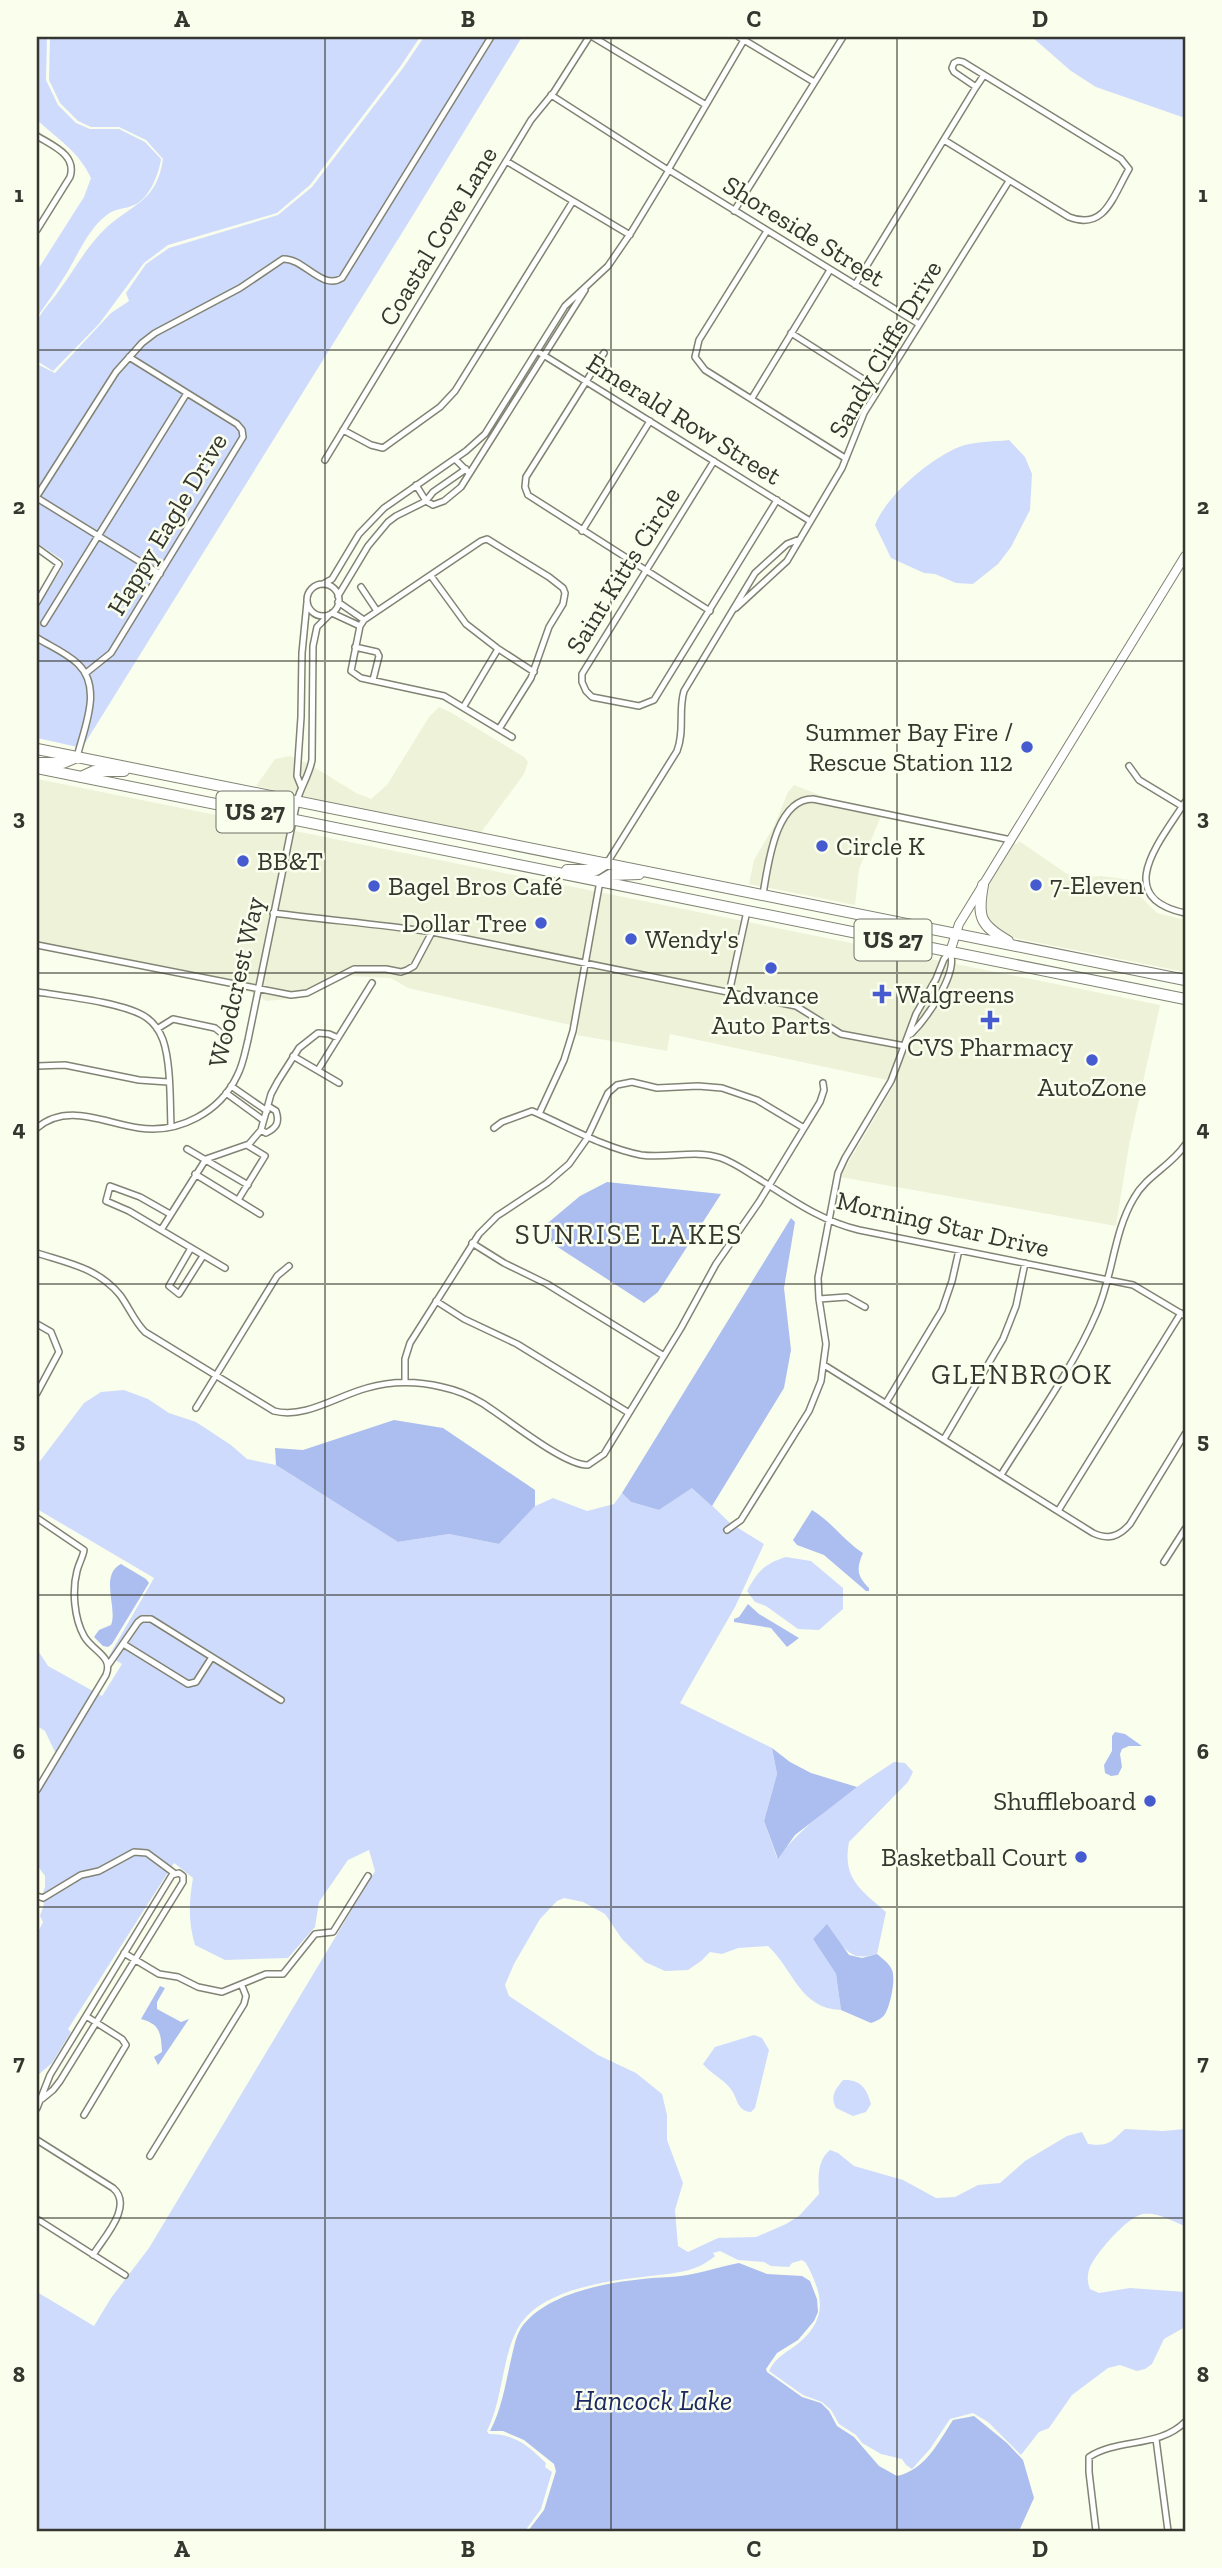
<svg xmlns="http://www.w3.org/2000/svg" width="1222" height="2568" viewBox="0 0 1222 2568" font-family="'Zilla Slab',serif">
<rect width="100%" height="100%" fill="#fafeec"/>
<path fill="#edf2d9" d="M439 707 450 712 524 757 528 762 524 774 479 835 256 786 275 759 290 756 309 764 356 793 371 799 387 785 429 717Z
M37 779 1160 1005 1129 1145 1116 1226 840 1177 896 1082 670 1034 667 1051 577 1035 579 1027 408 988 391 978 350 976 299 998 266 1001 258 994 37 943Z
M794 785 832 800 864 808 884 809 859 869 855 905 749 884 754 860 774 826 788 792Z
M1019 841 1073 878 1101 876 1139 881V895L1157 913 1185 920V972L1005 936 988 924 983 903 986 887 1013 843 1017 844Z"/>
<path fill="#cfdbfc" d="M37 37H47L46 80 58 105 76 123 90 129H119L145 142 161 159C159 174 149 199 134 205 120 211 115 206 100 221 86 235 78 254 68 271 58 287 48 302 37 317V271L84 197 91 178C80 153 57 138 37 120Z
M50 37H420L400 67 310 185 277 213 168 245 144 263 99 324 53 371 37 361C37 349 34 334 37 323 39 313 52 301 58 292 75 269 86 247 107 227 134 203 157 201 163 159L146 140 119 127H91L78 121 60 103 49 80Z
M424 37H522L410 220 82 748 37 738V608L62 568 64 561 37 543V364L55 373 111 313 129 301 126 293 146 264 169 248 278 215 312 187 403 68Z
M1032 37H1185V118L1096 87 1071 71Z
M1009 440 1025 457 1032 474 1030 510 1011 547 998 564 973 584 956 583 935 574 924 573 891 558 875 525C887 495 930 459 959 447 974 441 993 442 1009 440Z
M124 1390 148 1399 169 1413 196 1422 231 1445 247 1459 276 1465 398 1542 449 1534 499 1544 531 1508 553 1498 587 1511 614 1504 622 1493 631 1502 659 1510 693 1487 730 1523 764 1544 735 1607 680 1703 772 1748 777 1774 764 1821 777 1858C810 1818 851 1790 894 1762L905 1763 913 1772 908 1782 849 1842C842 1879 861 1890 886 1912L877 1954C858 1959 851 1957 839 1942L813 1939 836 1974 841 2010C800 2009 793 1969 768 1946L738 1948 722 1954 710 1952 701 1961 688 1970 665 1971 645 1962 622 1939 605 1914 583 1902 564 1898 557 1901 540 1919 514 1964 505 1985 509 1996 598 2055 636 2073 662 2094 667 2115V2140L683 2183 675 2210 678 2246 688 2252 718 2238 756 2237 786 2224 799 2216 819 2194C818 2179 817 2160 830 2150L838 2153 854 2166 903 2180 936 2198 955 2197 978 2185 1000 2183 1025 2161 1067 2136 1082 2132 1088 2144C1110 2147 1110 2142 1125 2129L1163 2131 1185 2129V2226C1172 2221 1158 2212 1143 2214 1127 2217 1097 2252 1090 2267 1087 2274 1087 2282 1090 2289L1099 2293 1130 2288 1185 2292V2327L1164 2339 1152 2364 1145 2369 1137 2371 1120 2365 1108 2368 1072 2395 1049 2428 1039 2432 1021 2455 988 2422 973 2413 950 2419 930 2449 912 2469 906 2465 902 2459 881 2454 862 2443 856 2435 839 2424 831 2410 822 2402 803 2395 769 2371C776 2356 788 2352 800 2342 829 2317 822 2293 806 2263L802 2260 792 2263 789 2267 771 2266 764 2262 738 2260 720 2251 713 2253 715 2256C695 2273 674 2273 650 2276 609 2281 541 2288 518 2328 502 2356 503 2399 487 2431L489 2434C515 2434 528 2446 546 2463L545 2467 552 2472 541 2509 525 2531H37V2292L94 2326 111 2298 149 2248 375 1871 369 1850 348 1860 319 1902 315 1927 288 1958 225 1960 195 1945C188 1922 189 1901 193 1878L174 1863 68 2029 71 2032 52 2063 37 2076V1934L43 1922 40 1916 44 1904 41 1898 45 1887V1876L37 1865V1787L56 1754 45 1731 37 1726V1649L48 1666 102 1696 122 1664 109 1656 154 1578 37 1509V1465L84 1403 101 1392Z
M786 1557 811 1561 843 1588V1609L819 1630 798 1629 766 1606 755 1602 747 1591C758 1571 764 1564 786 1557Z
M754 2035 762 2038 769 2050 755 2108 751 2112C736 2111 738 2097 730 2088 722 2078 711 2074 703 2064L715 2047Z
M843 2080C861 2079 867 2089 871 2104L866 2112 853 2116 836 2108C830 2096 835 2090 843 2080Z"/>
<path fill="#acbdf0" d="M607 1182 721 1194 658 1292 644 1303 553 1244 543 1227 580 1196Z
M791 1218 795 1222 784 1288 791 1350 784 1388 712 1506 692 1488 659 1510 631 1502 622 1493Z
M394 1420 443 1428 535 1490V1506L499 1544 449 1534 398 1542 276 1465 275 1448 303 1450Z
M812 1510C833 1523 843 1540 863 1553 856 1569 857 1576 869 1588V1591H866L824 1555 797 1545 793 1540Z
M121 1564 146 1579 149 1583 112 1644 108 1647 103 1646 94 1637 99 1630 111 1625C118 1608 99 1575 121 1564Z
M748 1604 759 1614 799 1638 787 1647 771 1628 734 1622V1619L739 1617Z
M1115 1732 1125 1734 1142 1746H1129L1122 1749 1120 1754 1122 1767 1118 1775 1111 1776 1105 1773 1104 1765 1112 1751V1736Z
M772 1748 790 1762 811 1773 857 1787 795 1835 778 1859 764 1821 777 1774Z
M827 1924 849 1955 862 1958 877 1954C883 1959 889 1963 892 1970 896 1980 890 2006 885 2014 882 2019 876 2021 871 2023L841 2010 836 1974 813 1939Z
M160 1986 165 1988 157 2002V2009L181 2022 189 2019 158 2065 154 2057 162 2052C161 2033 160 2024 141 2019Z
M739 2263 767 2274 802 2276 810 2281 817 2299 818 2312 814 2321 798 2340 777 2353 766 2369 767 2372 802 2397 821 2403 829 2411 837 2426 854 2437 879 2466 897 2476C925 2470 938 2443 953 2420L974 2416 1007 2443 1023 2460 1034 2498 1019 2531H528L544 2510 556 2471 554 2464 524 2440 503 2431H490C501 2410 505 2387 510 2364 513 2352 515 2338 521 2328 549 2288 626 2279 670 2277 693 2276 717 2267 739 2263Z"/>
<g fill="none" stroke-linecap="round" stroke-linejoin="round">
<g stroke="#818474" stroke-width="8">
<path id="minor" d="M593 37 706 105
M739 37 814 82
M551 95 668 170 744 40
M37 136C53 146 77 155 70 177L37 230
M944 140 1069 217C1105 231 1113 196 1129 169L1121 159 963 62 958 61 954 63 952 68 954 72 976 87 984 75
M506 161 630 235
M734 211 843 37
M767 231 699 340 695 357 705 370 845 458
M855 285 976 87
M791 333 879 389
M537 351 810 521
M604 353 526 477 525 487 528 495 710 611
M752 398 830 270
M343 430 371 445 383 448 440 407 455 391 573 201
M455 459 468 472
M325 460 531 120 554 92 589 37
M714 461 582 674V682L586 691 592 697 639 706 654 700 777 500
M416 485 426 501 433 505 444 501 461 487 585 290
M37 496 116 372 142 343 155 333 240 288 283 259C304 258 322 291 342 278L491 37
M37 498 160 574
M582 531 650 421
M37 548 59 564 37 602
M431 576 466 624 497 648 534 672
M323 584 332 579 359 534 384 508 466 451 485 434 565 306 608 266 632 231 669 170 919 324
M307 600a16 16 0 1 1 32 0a16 16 0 1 1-32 0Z
M361 587 377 611
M338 596 368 546 388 522 396 516 426 501 433 492 466 469
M338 602 364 620
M736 608 787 561 842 468 864 413 1009 181
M332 613 360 626
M44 623 187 393
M37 638C50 646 67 653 78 664 103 688 84 728 77 757
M355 647 377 652 379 656 373 680
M86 673 111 653 243 437 242 430 237 424 129 357
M464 706 498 649
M499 729 531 678 549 627 563 604 565 593 563 588 549 577 487 539 481 541 364 620 360 626 351 671 361 678 444 696 512 737
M1129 766 1139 780 1182 806
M301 786 297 776 301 717 302 653 307 602
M1185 802C1162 839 1110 897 1185 913
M607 863 677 751C685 730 678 711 684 691L755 573 787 544 800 539
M763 894C768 866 775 799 813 799L1011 840
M273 913C326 920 379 924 432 932L796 1006 841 1034 905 1046
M37 945 291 995 307 993 354 969H386L401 972 407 970 414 966 432 932
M37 992C64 996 127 1003 147 1018 154 1023 160 1032 163 1040 171 1063 170 1102 171 1127
M729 993 747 911
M157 1029 173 1019 215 1028 225 1036
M911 1034C926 1019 959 973 950 952
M293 1056 339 1083
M37 1066 65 1065 139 1080 168 1082
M318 1070 372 983
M231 1086 267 1111
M226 1093 263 1120
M539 1114 564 1060 573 1031 600 881
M37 1128C67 1102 104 1123 139 1128 179 1134 220 1112 237 1076 243 1065 245 1052 248 1040L297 801C301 786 309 776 312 760L313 646 317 627 329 615
M494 1128 502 1122 532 1111C567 1126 604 1148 641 1155 668 1159 695 1149 721 1158 735 1163 747 1172 759 1179 791 1199 821 1221 859 1230L1133 1285 1185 1316
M261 1130 266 1133C276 1128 280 1123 276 1111L268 1106
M187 1149 248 1185
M195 1174 260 1214
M238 1200 265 1156 247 1145
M170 1214 140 1197 110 1186 106 1201 129 1211 225 1268
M161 1230 206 1159 249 1144 261 1130 271 1094 278 1081 299 1048 318 1033 329 1034 338 1038
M472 1243 504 1263 547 1284 664 1356
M191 1248 169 1286 179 1294 203 1256
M37 1253C68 1263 98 1268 120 1295 129 1307 134 1321 145 1332L274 1411C305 1419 337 1396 367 1388 391 1381 417 1381 442 1387 456 1390 469 1395 482 1403 505 1417 564 1466 588 1465L604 1454 681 1328 716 1264 759 1202 820 1102 824 1090 823 1083
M819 1299 847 1297 865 1307
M436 1301 464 1319 517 1344 629 1413
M37 1324 51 1332 59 1352 37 1393
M824 1365 1093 1533C1108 1540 1119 1537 1130 1524L1185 1434
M405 1382V1359L410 1343 479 1234 497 1216 547 1183 569 1164 586 1140 608 1093 617 1085 632 1082 657 1088 698 1086 722 1088 757 1100 804 1128
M886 1403 942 1310 952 1281 959 1250
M196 1408 277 1276 289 1266
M944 1439 1003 1339 1016 1306 1025 1263
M1001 1475C1032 1425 1073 1368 1096 1314 1113 1277 1113 1233 1134 1198 1146 1176 1171 1166 1185 1145
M1058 1511 1181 1313
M37 1518 84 1550C83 1557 79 1563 77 1571 72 1590 74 1618 84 1636 92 1651 114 1656 106 1675L37 1790
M727 1530 741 1520 809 1411 821 1381 826 1344 819 1299 818 1278 838 1173 845 1158 891 1081 916 1014 936 979 944 959 950 952
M1164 1562 1185 1529
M125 1645 188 1684 196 1682 212 1657
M109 1664 138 1622 142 1619H151L281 1700
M37 1896 43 1898 81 1875 99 1871 134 1852 147 1853 174 1873
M124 1953 159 1974 178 1977 198 1987 222 1992 266 1974H283L315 1934 333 1932 368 1876
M37 2108 50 2075 172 1875 179 1873 183 1876V1882L60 2081 53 2090 42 2099
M84 2115 126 2045 122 2039 86 2016
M37 2140 113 2188C134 2206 104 2237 93 2255
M150 2156 244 2004 246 1996 242 1986
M37 2219 125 2275
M1156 2439 1168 2531
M1096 2531 1089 2472V2457C1118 2438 1159 2448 1185 2422"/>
</g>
<g stroke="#818474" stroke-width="10">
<path id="secondary" d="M950 952 959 924 1185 556"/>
</g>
<g stroke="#818474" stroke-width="12">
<path id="trunk" d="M37 749 1185 980
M37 763H63L77 757
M37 768 1185 999
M81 777 94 771H124
M567 870H596L607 863
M600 881 610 875 639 874
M983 885C977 917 980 925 1008 941"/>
</g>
<use href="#minor" stroke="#fff" stroke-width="5"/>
<use href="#secondary" stroke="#fff" stroke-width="8"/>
<use href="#trunk" stroke="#fff" stroke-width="10"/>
</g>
<path fill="none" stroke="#34362f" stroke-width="2" stroke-opacity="0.55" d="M325 37V2531M611 37V2531M897 37V2531M37 350H1185M37 661H1185M37 973H1185M37 1284H1185M37 1595H1185M37 1907H1185M37 2218H1185"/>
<g fill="#455bcf" stroke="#fafeec" stroke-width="2.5">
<circle cx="1027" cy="747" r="7"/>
<circle cx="822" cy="846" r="7"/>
<circle cx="243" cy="861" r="7"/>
<circle cx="1036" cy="885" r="7"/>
<circle cx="374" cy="886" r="7"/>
<circle cx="541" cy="923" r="7"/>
<circle cx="631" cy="939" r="7"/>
<circle cx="771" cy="968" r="7"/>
<path d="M878.5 983.5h7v7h7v7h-7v7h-7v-7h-7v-7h7z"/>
<path d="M986.5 1009.5h7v7h7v7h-7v7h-7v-7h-7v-7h7z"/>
<circle cx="1092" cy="1060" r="7"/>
<circle cx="1150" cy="1801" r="7"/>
<circle cx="1081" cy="1857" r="7"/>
</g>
<g text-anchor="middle" stroke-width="5" stroke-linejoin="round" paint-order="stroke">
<g fill="#fafeec" stroke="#6f7268" stroke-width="2">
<rect x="216.5" y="791.5" width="77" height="41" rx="5"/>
<rect x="854.5" y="919.5" width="77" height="41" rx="5"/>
</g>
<g font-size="24" font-weight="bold" fill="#34362f">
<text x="255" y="820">US 27</text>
<text x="893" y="948">US 27</text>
</g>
<g font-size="26" fill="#34362f" stroke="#fafeec">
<text transform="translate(804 231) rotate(32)" y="9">Shoreside Street</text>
<text transform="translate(438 236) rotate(-59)" y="9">Coastal Cove Lane</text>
<text transform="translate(885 349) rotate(-60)" y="9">Sandy Cliffs Drive</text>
<text transform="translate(684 419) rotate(32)" y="9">Emerald Row Street</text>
<text transform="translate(167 524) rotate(-59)" y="9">Happy Eagle Drive</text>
<text transform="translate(623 570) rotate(-58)" y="9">Saint Kitts Circle</text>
<text transform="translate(236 982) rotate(-77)" y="9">Woodcrest Way</text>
<text transform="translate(943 1224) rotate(13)" y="9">Morning Star Drive</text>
</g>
<g font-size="26" fill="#34362f" stroke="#fafeec" text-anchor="start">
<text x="1013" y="741" text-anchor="end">Summer Bay Fire /<tspan x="1013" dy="30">Rescue Station 112</tspan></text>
<text x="836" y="855">Circle K</text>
<text x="257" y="870">BB&amp;T</text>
<text x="1050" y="894">7-Eleven</text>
<text x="388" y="895">Bagel Bros Café</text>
<text x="527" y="932" text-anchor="end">Dollar Tree</text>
<text x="645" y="948">Wendy's</text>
<text x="896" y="1003">Walgreens</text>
<text x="771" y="1004" text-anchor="middle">Advance<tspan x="771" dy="30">Auto Parts</tspan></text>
<text x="990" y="1056" text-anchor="middle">CVS Pharmacy</text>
<text x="1092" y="1096" text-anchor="middle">AutoZone</text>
<text x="1136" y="1810" text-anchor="end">Shuffleboard</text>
<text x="1067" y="1866" text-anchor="end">Basketball Court</text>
</g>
<g font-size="28" letter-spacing="2" fill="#34362f" stroke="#fafeec">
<text x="629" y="1244">SUNRISE LAKES</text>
<text x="1022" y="1384">GLENBROOK</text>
</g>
<g font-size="28" font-style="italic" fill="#1c2862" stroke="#fafeec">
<text x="653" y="2410">Hancock Lake</text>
</g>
</g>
<rect width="1222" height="2568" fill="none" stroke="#fafeec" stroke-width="77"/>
<rect x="38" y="38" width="1146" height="2492" fill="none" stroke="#34362f" stroke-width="2.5"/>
<g font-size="23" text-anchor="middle" font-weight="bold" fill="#34362f">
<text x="182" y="27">A</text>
<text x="468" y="27">B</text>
<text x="754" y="27">C</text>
<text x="1040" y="27">D</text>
<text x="19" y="202">1</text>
<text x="1203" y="202">1</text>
<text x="19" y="514">2</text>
<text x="1203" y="514">2</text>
<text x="19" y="825">3</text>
<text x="1203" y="825">3</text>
<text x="19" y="1136">4</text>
<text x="1203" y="1136">4</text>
<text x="19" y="1448">5</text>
<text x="1203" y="1448">5</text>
<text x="19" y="1759">6</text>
<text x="1203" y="1759">6</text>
<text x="19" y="2070">7</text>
<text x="1203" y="2070">7</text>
<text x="19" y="2382">8</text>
<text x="1203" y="2382">8</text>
<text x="182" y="2557">A</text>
<text x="468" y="2557">B</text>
<text x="754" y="2557">C</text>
<text x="1040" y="2557">D</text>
</g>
</svg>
